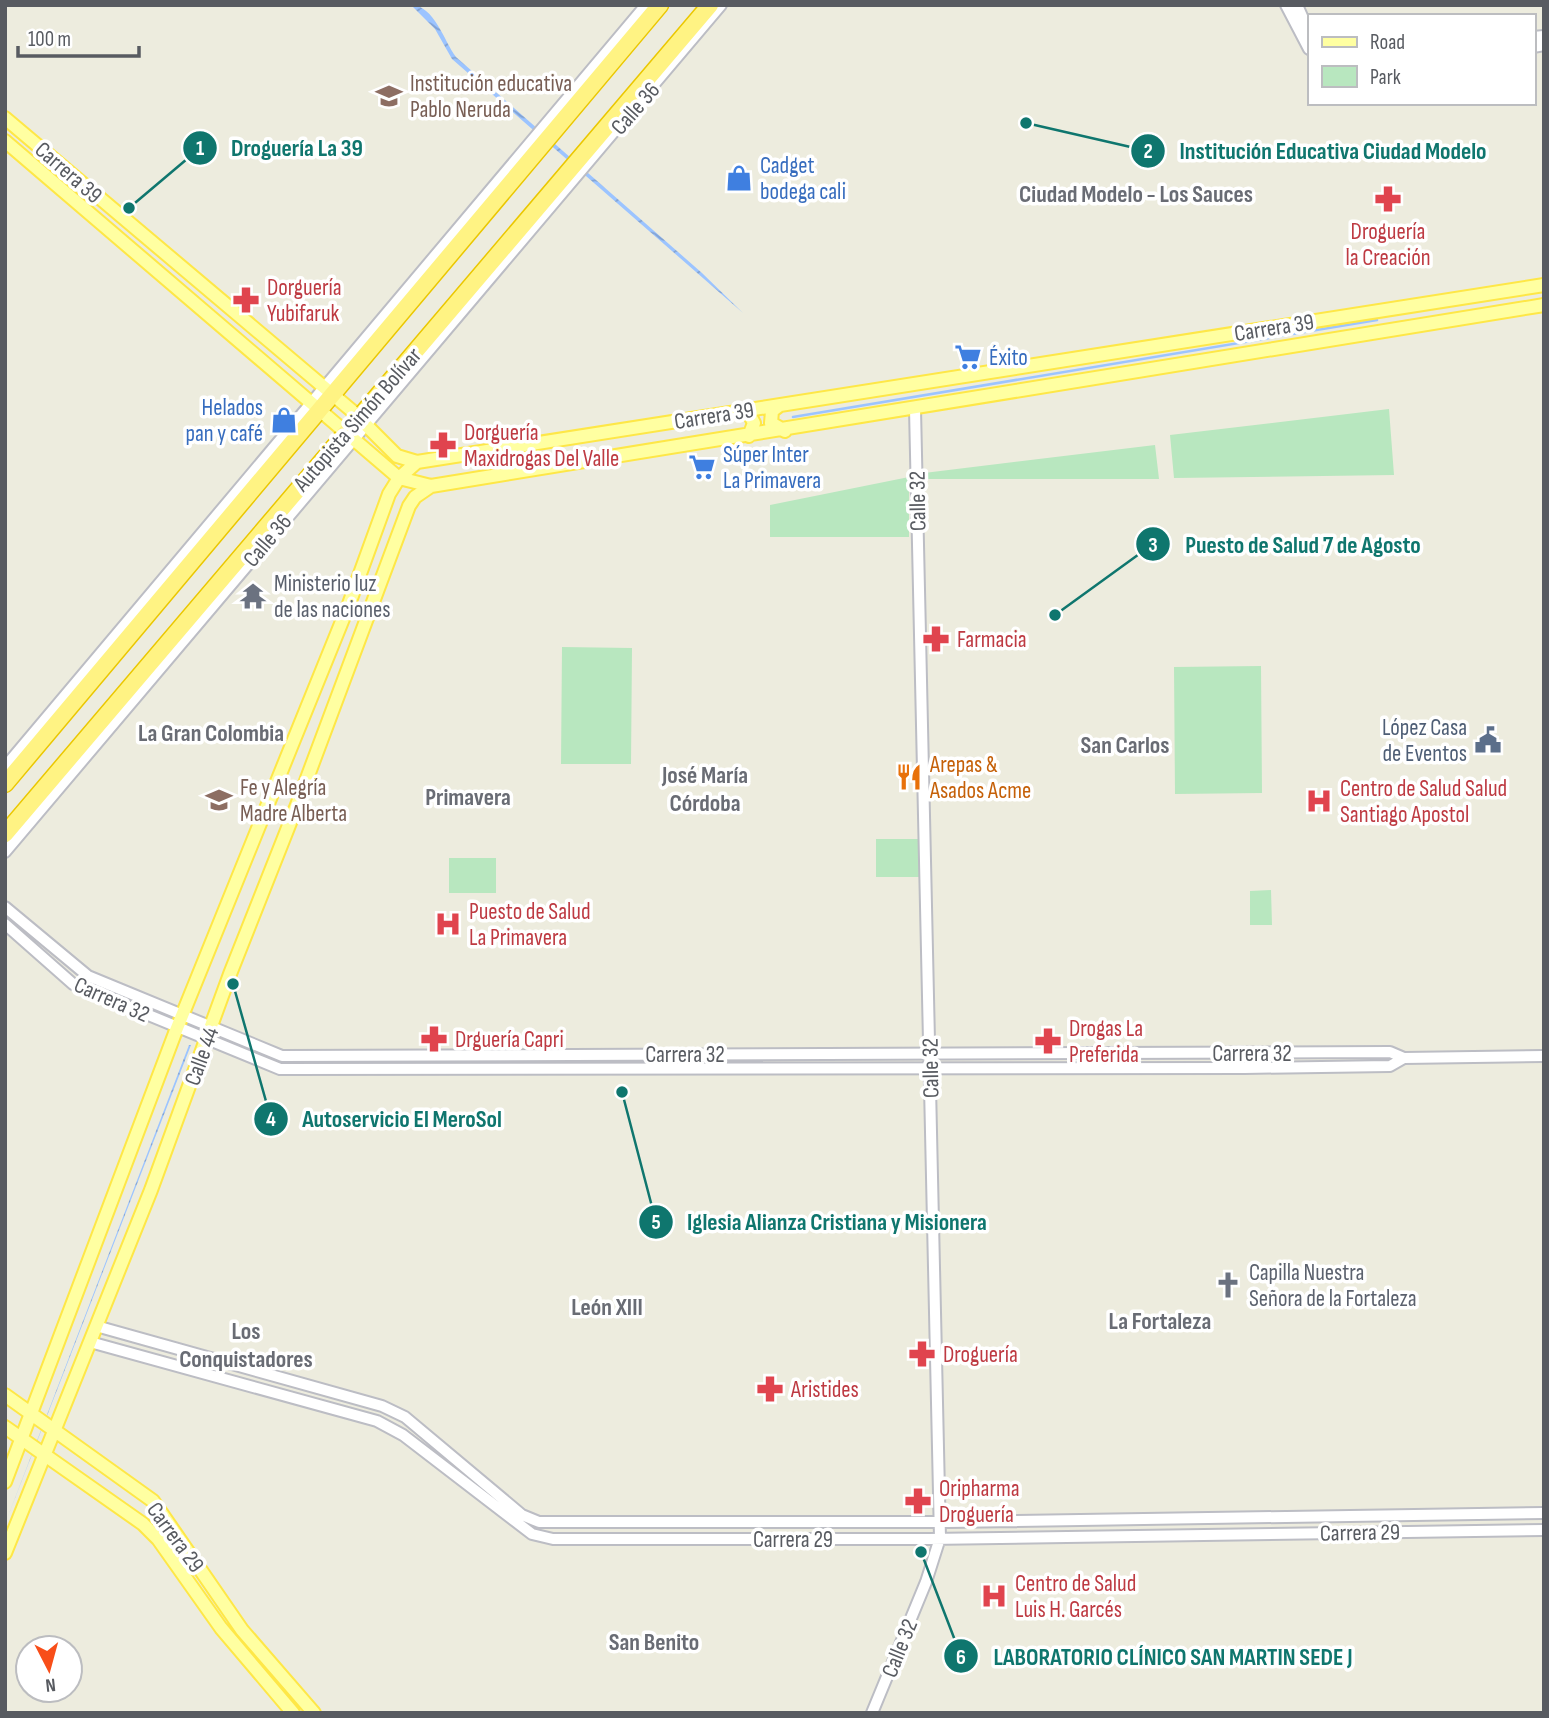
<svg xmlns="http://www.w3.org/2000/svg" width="1549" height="1718" viewBox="0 0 1549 1718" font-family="'Sofia Sans Condensed',sans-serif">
<defs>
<pattern id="water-waves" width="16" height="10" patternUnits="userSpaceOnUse" patternTransform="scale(1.75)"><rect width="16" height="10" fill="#9cc4ff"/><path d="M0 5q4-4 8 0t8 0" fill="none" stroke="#82a2d2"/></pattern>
</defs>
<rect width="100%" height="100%" fill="#edecde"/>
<path fill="#b8e7bf" d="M1389 409 1394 475 1174 478 1170 435Z
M1155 445 1159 479H924V473Z
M909 477V537H770V505Z
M562 647 632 648 631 764H561Z
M1261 666 1262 793 1175 794 1174 667Z
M876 839H919V877H876Z
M449 858H496V893H449Z
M1271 890 1272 925H1250V891Z"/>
<path fill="url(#water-waves)" d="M411 5C434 5 444 41 456 57L702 273 743 313 452 59 435 29Z
M189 1045H191L5 1524Z"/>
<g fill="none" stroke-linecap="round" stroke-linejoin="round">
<path stroke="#9cc4ff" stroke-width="2.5" d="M793 417 1377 320"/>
<g stroke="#bcbdc4" stroke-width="14">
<path id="minor" d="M1286 5 1309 49
M1297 5 1309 32
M1533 37 1544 36
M1533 47 1544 45
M5 767 646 5
M5 852 721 5
M5 907 88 976 282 1056 1390 1052 1404 1058 1544 1056
M5 924 73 984 280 1069 1244 1068 1390 1066 1404 1058
M96 1326 382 1406 405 1417 522 1515 539 1522H948L1544 1513
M90 1342 377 1421 403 1435 532 1534 553 1539H929L1544 1530
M872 1713 926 1582 940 1538 915 409"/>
</g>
<g stroke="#fee747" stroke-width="16">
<path id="major" d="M5 118 351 410 397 456 417 462 1544 285
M5 141 399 478 431 486 1544 305
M780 405 772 411 771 423 785 431
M747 410 754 423 749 436
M5 1395 153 1501 242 1630 314 1713
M5 1427 143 1524 158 1539 221 1628 293 1713
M5 1482 175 1033 349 604 389 494 399 478 417 462
M5 1553 151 1190 230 974 297 805 409 506 415 497 431 486"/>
</g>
<g stroke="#ebc700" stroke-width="19">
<path id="highway" d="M5 784 660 5
M5 834 710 5"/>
</g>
<use href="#minor" stroke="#fff" stroke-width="10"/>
<use href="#major" stroke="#ffffa1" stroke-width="12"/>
<use href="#highway" stroke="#fff383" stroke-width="16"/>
</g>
<defs>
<g id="school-bare" transform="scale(2.1)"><path d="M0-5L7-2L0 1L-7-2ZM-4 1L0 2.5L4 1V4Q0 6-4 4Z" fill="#8d6e63" stroke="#fff" stroke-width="2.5" paint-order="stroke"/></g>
<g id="shop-bare" transform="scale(2.1)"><path d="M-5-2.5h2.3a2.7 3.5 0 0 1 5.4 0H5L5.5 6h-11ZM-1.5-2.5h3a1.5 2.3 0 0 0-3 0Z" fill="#3f7fe0" stroke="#fff" stroke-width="2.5" paint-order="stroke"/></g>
<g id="pharmacy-bare" transform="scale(2.1)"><path d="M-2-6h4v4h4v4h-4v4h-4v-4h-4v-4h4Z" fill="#e0444e" stroke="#fff" stroke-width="2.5" paint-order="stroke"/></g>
<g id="supermarket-bare" transform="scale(2.1)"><path d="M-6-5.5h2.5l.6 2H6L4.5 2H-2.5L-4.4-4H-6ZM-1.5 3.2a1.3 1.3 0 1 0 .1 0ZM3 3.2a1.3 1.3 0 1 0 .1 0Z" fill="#3f7fe0" stroke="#fff" stroke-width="2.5" paint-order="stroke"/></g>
<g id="temple-bare" transform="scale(2.1)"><path d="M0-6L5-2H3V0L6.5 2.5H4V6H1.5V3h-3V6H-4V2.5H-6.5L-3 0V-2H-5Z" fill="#6b7280" stroke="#fff" stroke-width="2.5" paint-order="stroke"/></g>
<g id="civic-bare" transform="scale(2.1)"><path d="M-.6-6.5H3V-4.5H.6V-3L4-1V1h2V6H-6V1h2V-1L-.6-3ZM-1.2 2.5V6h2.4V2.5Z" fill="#5c6f8a" stroke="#fff" stroke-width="2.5" paint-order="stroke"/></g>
<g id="restaurant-bare" transform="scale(2.1)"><path d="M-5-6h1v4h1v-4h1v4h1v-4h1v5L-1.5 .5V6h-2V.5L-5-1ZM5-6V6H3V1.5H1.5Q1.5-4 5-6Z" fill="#e8710a" stroke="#fff" stroke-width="2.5" paint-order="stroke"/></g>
<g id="university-bare" transform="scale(2.1)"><path d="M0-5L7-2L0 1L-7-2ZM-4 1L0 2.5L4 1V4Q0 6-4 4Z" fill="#8d6e63" stroke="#fff" stroke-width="2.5" paint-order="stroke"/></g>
<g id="hospital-bare" transform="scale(2.1)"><path d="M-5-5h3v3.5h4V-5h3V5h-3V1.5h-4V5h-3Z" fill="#e0444e" stroke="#fff" stroke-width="2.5" paint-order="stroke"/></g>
<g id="church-bare" transform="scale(2.1)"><path d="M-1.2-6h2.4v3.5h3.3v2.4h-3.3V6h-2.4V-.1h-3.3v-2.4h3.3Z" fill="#6b7280" stroke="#fff" stroke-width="2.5" paint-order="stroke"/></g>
</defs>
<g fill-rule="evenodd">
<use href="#school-bare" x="389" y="96"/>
<use href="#shop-bare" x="739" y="178"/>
<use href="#pharmacy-bare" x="1388" y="199"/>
<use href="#pharmacy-bare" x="246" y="300"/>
<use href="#supermarket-bare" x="968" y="357"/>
<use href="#shop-bare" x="284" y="420"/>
<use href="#pharmacy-bare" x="443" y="445"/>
<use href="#supermarket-bare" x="702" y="467"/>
<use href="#temple-bare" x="253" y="596"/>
<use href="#pharmacy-bare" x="936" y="639"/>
<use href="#civic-bare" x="1488" y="740"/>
<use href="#restaurant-bare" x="909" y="777"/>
<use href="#university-bare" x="219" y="800"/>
<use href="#hospital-bare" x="1319" y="801"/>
<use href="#hospital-bare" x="448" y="924"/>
<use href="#pharmacy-bare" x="434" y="1039"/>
<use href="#pharmacy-bare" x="1048" y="1041"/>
<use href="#church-bare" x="1228" y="1285"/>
<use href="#pharmacy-bare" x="922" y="1354"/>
<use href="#pharmacy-bare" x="770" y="1389"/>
<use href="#pharmacy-bare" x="918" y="1501"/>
<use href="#hospital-bare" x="994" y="1596"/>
</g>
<g text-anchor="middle" stroke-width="7" stroke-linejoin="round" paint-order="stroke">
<g font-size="23" fill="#785e54" stroke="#fff" text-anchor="start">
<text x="410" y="91">Institución educativa<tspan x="410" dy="26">Pablo Neruda</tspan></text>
<text x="240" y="795">Fe y Alegría<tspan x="240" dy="26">Madre Alberta</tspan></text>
</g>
<g font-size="23" fill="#585b61" stroke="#fff">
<text transform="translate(635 108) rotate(-49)" y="8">Calle 36</text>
<text transform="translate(69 172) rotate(41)" y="8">Carrera 39</text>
<text transform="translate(1274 327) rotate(-9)" y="8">Carrera 39</text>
<text transform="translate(714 415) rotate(-9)" y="8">Carrera 39</text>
<text transform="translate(357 419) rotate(-49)" y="8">Autopista Simón Bolívar</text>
<text transform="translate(917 501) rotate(-91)" y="8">Calle 32</text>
<text transform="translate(267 540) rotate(-50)" y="8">Calle 36</text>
<text transform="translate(112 999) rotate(24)" y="8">Carrera 32</text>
<text x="1252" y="1061">Carrera 32</text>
<text x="685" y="1062">Carrera 32</text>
<text transform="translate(201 1056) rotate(-70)" y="8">Calle 44</text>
<text transform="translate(930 1068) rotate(-91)" y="8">Calle 32</text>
<text transform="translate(1360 1532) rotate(-1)" y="8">Carrera 29</text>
<text transform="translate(176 1537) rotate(54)" y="8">Carrera 29</text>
<text x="793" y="1547">Carrera 29</text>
<text transform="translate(899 1648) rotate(-68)" y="8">Calle 32</text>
</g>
<g font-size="23" fill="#366cbe" stroke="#fff" text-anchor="start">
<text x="760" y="173">Cadget<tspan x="760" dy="26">bodega cali</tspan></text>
<text x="989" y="365">Éxito</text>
<text x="263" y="415" text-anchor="end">Helados<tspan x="263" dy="26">pan y café</tspan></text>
<text x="723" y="462">Súper Inter<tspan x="723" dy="26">La Primavera</tspan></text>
</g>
<g font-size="23" fill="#be3a42" stroke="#fff" text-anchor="start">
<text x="1388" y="239" text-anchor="middle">Droguería<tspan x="1388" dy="26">la Creación</tspan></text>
<text x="267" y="295">Dorguería<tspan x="267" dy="26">Yubifaruk</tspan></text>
<text x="464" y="440">Dorguería<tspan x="464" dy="26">Maxidrogas Del Valle</tspan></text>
<text x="957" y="647">Farmacia</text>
<text x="1340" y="796">Centro de Salud Salud<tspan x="1340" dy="26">Santiago Apostol</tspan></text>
<text x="469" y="919">Puesto de Salud<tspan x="469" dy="26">La Primavera</tspan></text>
<text x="1069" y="1036">Drogas La<tspan x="1069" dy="26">Preferida</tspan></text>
<text x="455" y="1047">Drguería Capri</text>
<text x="943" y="1362">Droguería</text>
<text x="791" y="1397">Aristides</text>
<text x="939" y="1496">Oripharma<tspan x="939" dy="26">Droguería</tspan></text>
<text x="1015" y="1591">Centro de Salud<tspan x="1015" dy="26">Luis H. Garcés</tspan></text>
</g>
<g font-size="23" fill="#5b616d" stroke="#fff" text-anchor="start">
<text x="274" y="591">Ministerio luz<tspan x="274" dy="26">de las naciones</tspan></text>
<text x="1249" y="1280">Capilla Nuestra<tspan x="1249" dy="26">Señora de la Fortaleza</tspan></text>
</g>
<g font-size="23" fill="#4e5e75" stroke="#fff" text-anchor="end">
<text x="1467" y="735">López Casa<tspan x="1467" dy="26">de Eventos</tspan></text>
</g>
<g font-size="23" fill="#c56008" stroke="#fff" text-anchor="start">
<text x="930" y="772">Arepas &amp;<tspan x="930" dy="26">Asados Acme</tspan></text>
</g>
<g font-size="24" font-weight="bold" fill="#696c74" stroke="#fff">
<text x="1136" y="202">Ciudad Modelo - Los Sauces</text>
<text x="211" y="741">La Gran Colombia</text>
<text x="1125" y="753">San Carlos</text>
<text x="705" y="783">José María<tspan x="705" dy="28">Córdoba</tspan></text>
<text x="468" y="805">Primavera</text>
<text x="607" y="1315">León XIII</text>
<text x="1160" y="1329">La Fortaleza</text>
<text x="246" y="1339">Los<tspan x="246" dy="28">Conquistadores</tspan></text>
<text x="654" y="1650">San Benito</text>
</g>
</g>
<path fill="none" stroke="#0f766e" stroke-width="2.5" d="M129 208L200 148M1026 123L1148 151M1055 615L1153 544M233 984L271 1119M622 1092L656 1222M921 1552L961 1656"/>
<g fill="#0f766e" stroke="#fff" stroke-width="2.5">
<circle cx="129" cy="208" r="7"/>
<circle cx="1026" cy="123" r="7"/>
<circle cx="1055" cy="615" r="7"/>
<circle cx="233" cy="984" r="7"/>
<circle cx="622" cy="1092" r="7"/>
<circle cx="921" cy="1552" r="7"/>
<circle cx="200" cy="148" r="18"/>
<circle cx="1148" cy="151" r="18"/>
<circle cx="1153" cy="544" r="18"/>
<circle cx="271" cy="1119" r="18"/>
<circle cx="656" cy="1222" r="18"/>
<circle cx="961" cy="1656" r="18"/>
</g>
<g font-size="21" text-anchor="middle" font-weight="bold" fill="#fff">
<text x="200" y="155">1</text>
<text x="1148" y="158">2</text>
<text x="1153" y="552">3</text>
<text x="271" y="1126">4</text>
<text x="656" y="1229">5</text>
<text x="961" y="1664">6</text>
</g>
<g font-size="24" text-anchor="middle" font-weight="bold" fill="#0f766e" stroke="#fff" stroke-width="7" stroke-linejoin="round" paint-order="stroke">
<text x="297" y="156">Droguería La 39</text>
<text x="1333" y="159">Institución Educativa Ciudad Modelo</text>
<text x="1303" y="553">Puesto de Salud 7 de Agosto</text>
<text x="402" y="1127">Autoservicio El MeroSol</text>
<text x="837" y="1230">Iglesia Alianza Cristiana y Misionera</text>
<text x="1173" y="1665">LABORATORIO CLÍNICO SAN MARTIN SEDE J</text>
</g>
<rect width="1549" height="1718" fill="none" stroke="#585b61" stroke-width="14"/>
<rect x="1308" y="14" width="228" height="91" fill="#ffffff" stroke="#bcbdc0" stroke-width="2"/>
<rect x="1322" y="37" width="35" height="10" fill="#ffffa1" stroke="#bcbdc0" stroke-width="2"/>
<text x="1370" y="49" font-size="21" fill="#585b61">Road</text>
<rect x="1322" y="66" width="35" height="21" fill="#b8e7bf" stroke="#bcbdc0" stroke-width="2"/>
<text x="1370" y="84" font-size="21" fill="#585b61">Park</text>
<g transform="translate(49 1669) rotate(174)"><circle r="33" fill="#ffffff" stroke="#bcbdc0" stroke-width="2"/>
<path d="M0-5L12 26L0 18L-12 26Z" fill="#f84e19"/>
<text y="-10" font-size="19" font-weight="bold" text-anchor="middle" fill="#585b61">N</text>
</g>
<path d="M18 46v10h121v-10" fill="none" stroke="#585b61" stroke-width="3.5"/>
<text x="28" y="46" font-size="21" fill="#585b61" stroke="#ffffff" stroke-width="5" paint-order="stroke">100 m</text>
</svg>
